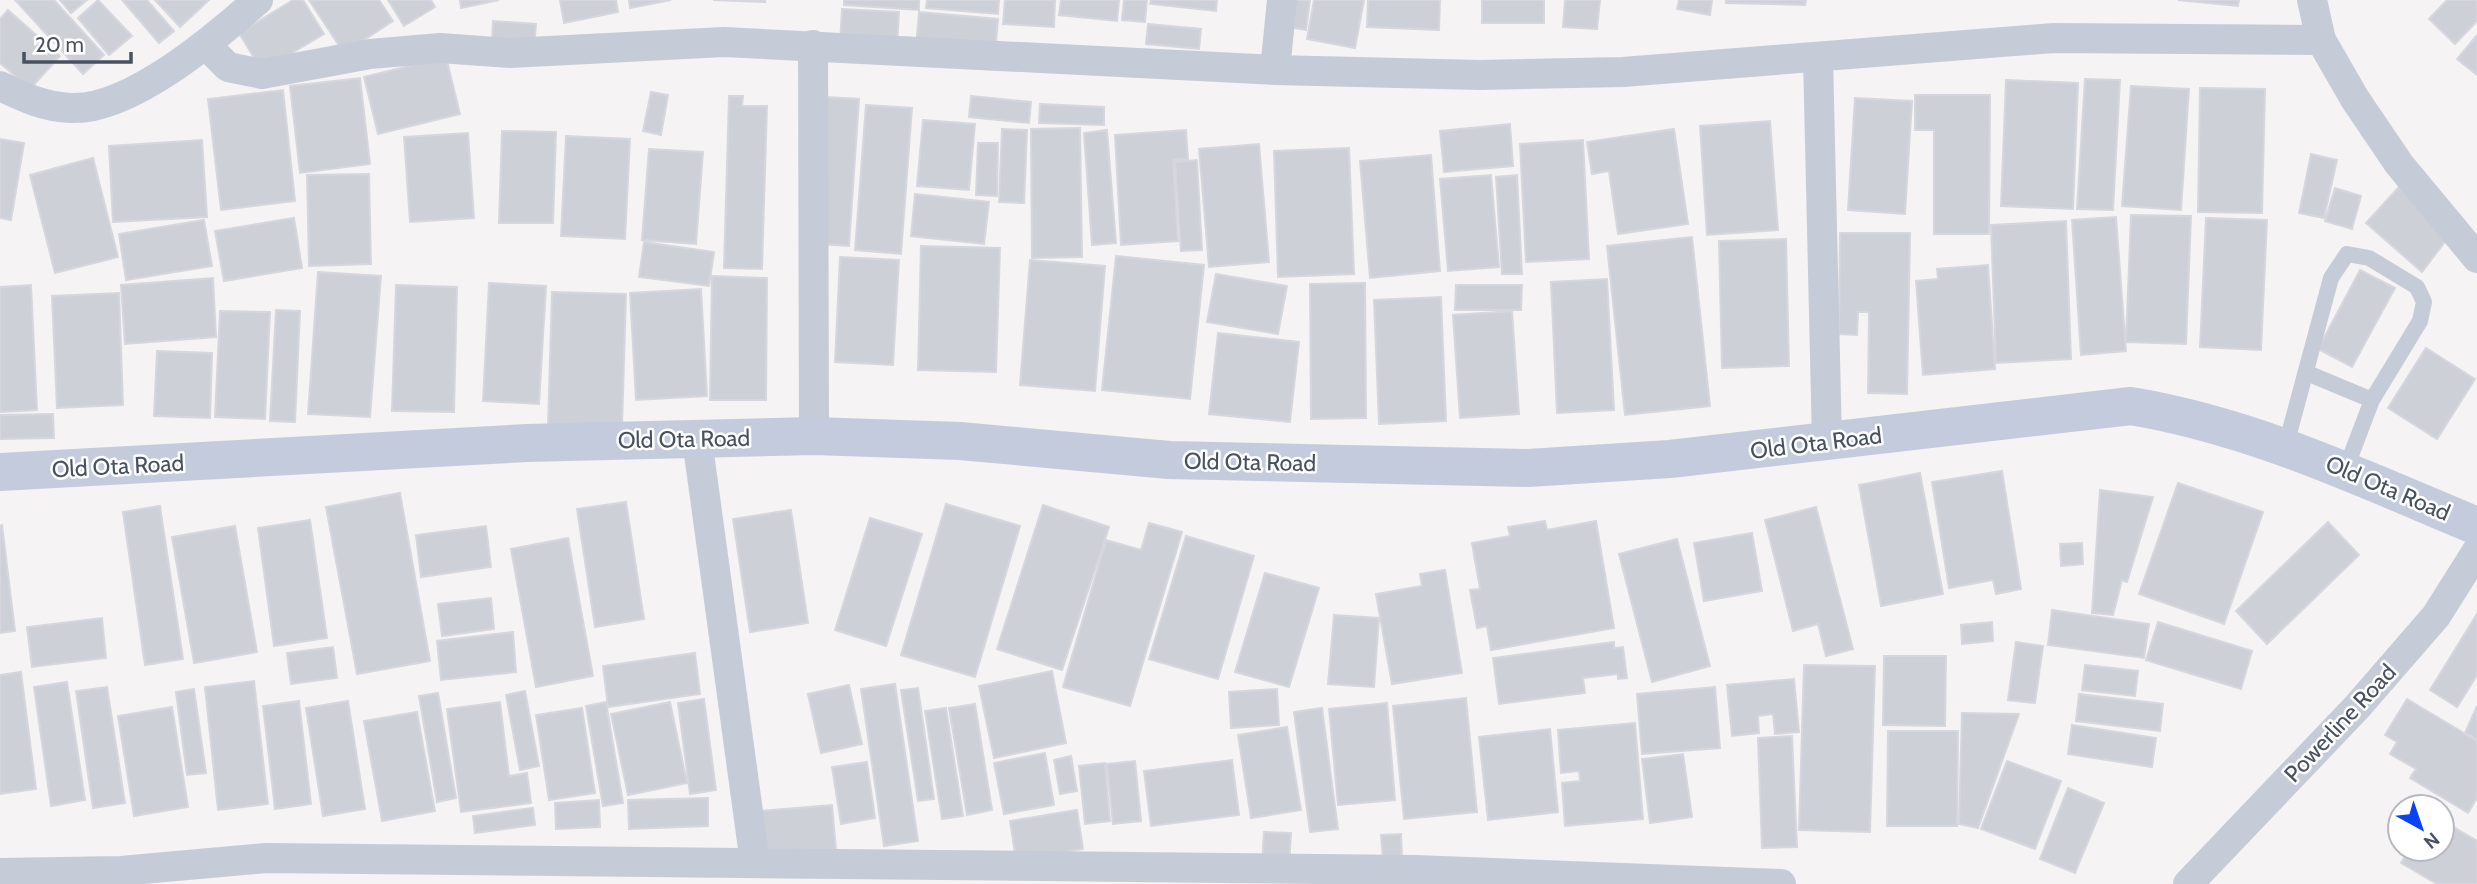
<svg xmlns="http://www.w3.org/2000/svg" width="2477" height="884" viewBox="0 0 2477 884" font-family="Cabin,sans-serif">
<rect width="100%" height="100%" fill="#f5f3f3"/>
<path fill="#ced0d8" stroke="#d6d7de" stroke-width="2" d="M15 0H54L104 55 83 74Z
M60 0H87L71 13Z
M98 0 132 36 109 55 78 18Z
M122 0H147L174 31 159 43Z
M155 0H209L180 27Z
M293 0H303L324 34 262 71 239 33Z
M309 0H379L393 21 344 53Z
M388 0H431L435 7 404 26Z
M460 0H499L461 8Z
M560 0H616L618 12 564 23Z
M629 0H671L630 8Z
M713 0H765V2Z
M844 0H919V10L844 5Z
M927 0H999L998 14 926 8Z
M1005 0H1055L1054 27 1003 24Z
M1061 0H1119L1117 21 1059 15Z
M1124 0H1147L1145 22 1122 20Z
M1151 0H1217L1216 11 1150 4Z
M1286 0H1310L1306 30 1282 26Z
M1314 0H1364L1355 48 1307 39Z
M1368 0H1440L1439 30 1367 27Z
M1482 0H1544V23H1482Z
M1565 0H1600L1597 29 1563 27Z
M1679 0H1712L1710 15 1677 9Z
M1726 0H1806L1805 5 1726 3Z
M2178 0H2239L2238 6Z
M2447 0H2477V21L2455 44 2429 19Z
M842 9 899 12 897 46 840 43Z
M8 10 60 56 30 89 0 63V19Z
M919 12 998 19 995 54 916 46Z
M493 21 536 24 534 48 492 46Z
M1148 24 1201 29 1199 49 1146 44Z
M2477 35V75L2457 59Z
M446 57 460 114 378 134 364 77Z
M360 78 370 164 300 173 290 86Z
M2085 79 2120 80 2113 210 2077 209Z
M2006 80 2078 83 2073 209 2001 206Z
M2131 86 2189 89 2181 210 2122 206Z
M2200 88 2265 89 2262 213 2198 212Z
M283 90 295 201 221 210 208 99Z
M651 92 668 95 661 135 643 131Z
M1915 95H1990L1989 234H1934V130H1915Z
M729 96H743L742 106H767L762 269 724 268Z
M971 96 1031 102 1029 123 969 117Z
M827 97 859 99 849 246 817 244Z
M1855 98 1912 101 1905 214 1848 210Z
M1040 104 1104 107V125L1039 123Z
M866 105 912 108 901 254 855 250Z
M923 120 975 124 969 190 917 186Z
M1770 121 1778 230 1707 235 1700 126Z
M1510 124 1513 166 1444 172 1440 131Z
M1080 128 1082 257 1032 258 1031 129Z
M1002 129 1027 130 1024 203 999 202Z
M1674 129 1688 224 1618 234 1609 171 1592 174 1587 142Z
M1107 130 1116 243 1092 245 1084 133Z
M1186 130 1188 159 1173 160 1178 241 1121 245 1115 135Z
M502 131 556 132 553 223H499Z
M468 133 474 218 410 222 404 137Z
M566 136 630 139 625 239 561 236Z
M0 139 24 143 11 220 0 218Z
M202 140 207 217 113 222 109 146Z
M1583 140 1589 259 1526 262 1520 144Z
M978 143H998L997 196 976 195Z
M1259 144 1269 262 1209 267 1199 149Z
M1349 148 1354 274 1278 277 1274 151Z
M649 149 703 152 696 244 642 240Z
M2311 154 2337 160 2324 218 2299 213Z
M1431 155 1440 271 1370 278 1360 161Z
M93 158 118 257 55 273 30 175Z
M1197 160 1202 250 1181 251 1175 162Z
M369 174 371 264 309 266 307 175Z
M1491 175 1499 267 1448 271 1440 179Z
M1517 175 1522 274H1502L1496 177Z
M2399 187 2450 235 2422 272 2366 223Z
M2335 188 2361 196 2352 229 2325 221Z
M915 194 989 202 984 244 911 236Z
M2131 215 2191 216 2186 344 2126 342Z
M2116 217 2126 351 2081 355 2072 220Z
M294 218 302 268 224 281 215 231Z
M2206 218 2267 220 2261 350 2200 347Z
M204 220 212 266 126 280 119 234Z
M2066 221 2071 359 1996 363 1991 225Z
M1840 233H1910L1907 394 1868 393 1869 312H1858L1857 335 1839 334Z
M1692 237 1710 406 1625 415 1607 246Z
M1786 239 1789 366 1722 368 1719 241Z
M644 242 714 252 709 286 639 277Z
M921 246 1000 248 996 372 918 370Z
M1116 256 1204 265 1190 399 1102 390Z
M840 257 899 260 893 365 835 362Z
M1030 260 1105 266 1095 391 1020 385Z
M1988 265 1995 369 1923 375 1916 281 1938 279 1937 269Z
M2360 270 2395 288 2352 367 2318 349Z
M318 272 381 276 370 417 308 414Z
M1216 274 1287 286 1278 334 1207 322Z
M712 276 767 278 766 400H710Z
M213 278 216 337 125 344 121 285Z
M1607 279 1614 410 1557 413 1551 282Z
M489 283 546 286 539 404 483 401Z
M1365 283 1366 418 1311 419 1310 284Z
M31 285 37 410 0 412V287Z
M396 285 457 287 454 412 392 411Z
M1456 285H1522L1521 310H1455Z
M701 289 707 396 636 400 630 293Z
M552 292 626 294 622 427 548 426Z
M119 293 123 405 57 408 52 296Z
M1441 297 1446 421 1379 424 1374 300Z
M276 310 300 311 295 422 270 421Z
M220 311 270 312 265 419 215 417Z
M1512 311 1519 414 1460 418 1453 315Z
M1218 333 1299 342 1290 422 1209 414Z
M2426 348 2475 379 2437 439 2388 408Z
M157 351 212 353 210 418 154 416Z
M53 414 54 438 0 439V415Z
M2002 471 2021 589 1996 594 1993 580 1949 588 1932 482Z
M1920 473 1943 594 1881 606 1859 485Z
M2178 483 2263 512 2224 624 2139 594Z
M2100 490 2153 497 2127 582 2122 580 2113 615 2092 613Z
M400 493 430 661 357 674 326 507Z
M626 502 644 619 595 627 577 509Z
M946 504 1020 526 975 677 901 655Z
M1043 505 1109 527 1062 670 997 649Z
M160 506 183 659 145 665 123 512Z
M1816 507 1853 649 1826 656 1818 624 1793 631 1765 520Z
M791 510 808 623 750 632 733 519Z
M870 518 922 534 886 646 835 630Z
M310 520 327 638 274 646 258 528Z
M1545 521 1547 530 1596 521 1614 628 1491 650 1487 626 1477 628 1470 590 1480 589 1472 543 1510 536 1508 527Z
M2328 522 2359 555 2267 644 2236 611Z
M1149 523 1182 532 1130 706 1063 687 1106 540 1141 550Z
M2 525 15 631 0 633V526Z
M235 526 257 652 194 663 172 537Z
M486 526 491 567 421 577 416 535Z
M1752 533 1762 591 1704 601 1694 543Z
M1186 536 1254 556 1218 679 1149 659Z
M568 538 593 676 536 687 511 549Z
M1677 539 1710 666 1652 682 1619 554Z
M2082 543 2083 564 2061 566 2060 544Z
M1445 570 1462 673 1392 684 1376 594 1422 586 1420 574Z
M1265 573 1319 588 1289 687 1235 672Z
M491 598 494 629 442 636 438 604Z
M2052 610 2149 624 2144 658 2048 645Z
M2477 614V675L2457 707 2430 690Z
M1334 615 1379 618 1374 687 1328 684Z
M102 618 106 658 32 667 27 627Z
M1992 622 1993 641 1962 644 1961 625Z
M2158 622 2252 651 2241 689 2146 660Z
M513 632 516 672 441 680 437 641Z
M1614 642V648L1623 647 1627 678 1618 679V674L1583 678 1585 693 1499 704 1493 658Z
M2016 642 2043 646 2035 703 2008 700Z
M333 647 337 678 291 684 287 653Z
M695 653 700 694 608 707 603 666Z
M1884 656H1946L1945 726 1883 725Z
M1804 665 1875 666 1870 832 1799 830Z
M2085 665 2138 671 2135 696 2082 690Z
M1052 671 1066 743 994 758 979 686Z
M21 672 36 789 0 794V675Z
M1794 679 1799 732 1775 734 1773 714 1758 716 1759 733 1732 736 1727 685Z
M254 681 268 804 218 810 205 687Z
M67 682 85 800 51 806 34 687Z
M895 684 918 841 884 846 861 689Z
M849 685 862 744 821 753 808 694Z
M107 687 125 803 93 808 76 691Z
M1715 687 1720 748 1642 754 1637 694Z
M918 688 934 799 918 801 901 690Z
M194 689 206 773 187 775 176 692Z
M1277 689 1279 725 1231 728 1229 692Z
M525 691 539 766 520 770 506 695Z
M438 693 456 798 437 802 419 696Z
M2079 694 2163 704 2160 731 2076 721Z
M1466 698 1477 812 1404 819 1393 706Z
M704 699 716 790 690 794 678 703Z
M2407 699 2477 741V798L2468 813 2410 778 2416 769 2390 754 2397 742 2385 735Z
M299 701 311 804 275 809 263 706Z
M348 701 365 809 323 816 306 708Z
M500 702 509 776 527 773 531 803 461 812 447 709Z
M606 702 623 803 603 806 586 706Z
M670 702 687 783 628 795 611 714Z
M1387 703 1395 800 1338 805 1329 709Z
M975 704 992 810 967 815 949 708Z
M2477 706V739L2465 733Z
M172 707 188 807 134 816 118 716Z
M582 708 595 793 549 800 536 715Z
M946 708 963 816 942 819 925 711Z
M1322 708 1338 829 1310 832 1294 712Z
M417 712 435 811 382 821 364 721Z
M1962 713 2019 714 1978 828 1959 824Z
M1635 723 1643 819 1565 826 1562 783 1580 781 1579 771 1561 773 1558 730Z
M2072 725 2156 738 2152 767 2068 754Z
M1287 727 1301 810 1251 818 1238 735Z
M1550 729 1558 812 1488 820 1479 737Z
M1888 731H1958L1957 826H1887Z
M1792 736 1797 847 1762 848 1758 738Z
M1045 753 1054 805 1004 814 994 763Z
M1683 754 1692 817 1650 823 1642 759Z
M1071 756 1077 791 1060 794 1054 760Z
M1232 760 1239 815 1151 826 1144 771Z
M1135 761 1141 821 1113 824 1107 764Z
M2007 761 2061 781 2035 849 1981 829Z
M867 762 875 818 841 824 832 767Z
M1105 763 1110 821 1085 824 1079 766Z
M2068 788 2104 803 2075 873 2040 859Z
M708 798V826L629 829 628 800Z
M599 800 600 827 556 829 555 803Z
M832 805 836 850 764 856 760 811Z
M533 808 535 825 475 833 473 816Z
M1077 810 1083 849 1016 860 1010 821Z
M2442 820 2477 841V884H2437L2401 863 2409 849H2442Z
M1264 832 1291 833 1289 865 1262 864Z
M1401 834 1402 858 1383 859 1381 835Z"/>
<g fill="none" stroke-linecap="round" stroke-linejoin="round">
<path stroke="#c6cbd8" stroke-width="16" d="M2307 373 2372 400
M2286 445 2331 278 2347 254 2369 258 2417 287 2424 302 2420 321 2372 400 2345 471"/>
<path stroke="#c6cbd8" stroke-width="30" d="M2321 40 2355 99 2399 164 2477 258
M813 45 814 436
M207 46 228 67 262 74 370 54 440 48 510 53 724 42 1275 70 1480 75 1623 72 2054 38 2321 40 2312 0
M1818 57 1827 442
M1275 70 1282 0
M0 86C23 97 44 107 71 108 130 111 216 37 258 0
M697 439 755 863
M0 873 121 871 266 858 1415 870 1781 884
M2188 884 2357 707 2436 616 2477 551"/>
<path stroke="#c4cbdc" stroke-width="38" d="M0 472 527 443 814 436 960 441 1169 460 1528 468 1670 459 2131 406C2255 427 2361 478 2477 526"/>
</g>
<g text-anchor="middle" stroke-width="5" stroke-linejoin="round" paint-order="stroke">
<g font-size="23" fill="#485162" stroke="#fff">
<text transform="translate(684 439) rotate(-1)" y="8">Old Ota Road</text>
<text transform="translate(1816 443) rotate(-7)" y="8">Old Ota Road</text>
<text transform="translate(1250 462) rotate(1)" y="8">Old Ota Road</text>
<text transform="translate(118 466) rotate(-3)" y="8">Old Ota Road</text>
<text transform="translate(2388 488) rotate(23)" y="8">Old Ota Road</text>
<text transform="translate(2340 723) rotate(-47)" y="8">Powerline Road</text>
</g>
</g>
<g transform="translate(2421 828) rotate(140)"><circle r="33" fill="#ffffff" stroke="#b6b9c0" stroke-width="2"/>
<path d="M0-5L12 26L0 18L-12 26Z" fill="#0c42f6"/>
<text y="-10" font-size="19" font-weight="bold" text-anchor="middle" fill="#485162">N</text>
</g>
<path d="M24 52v10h107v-10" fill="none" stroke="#485162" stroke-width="3.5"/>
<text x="35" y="52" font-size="21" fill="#485162" stroke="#ffffff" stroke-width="5" paint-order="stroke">20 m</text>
</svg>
